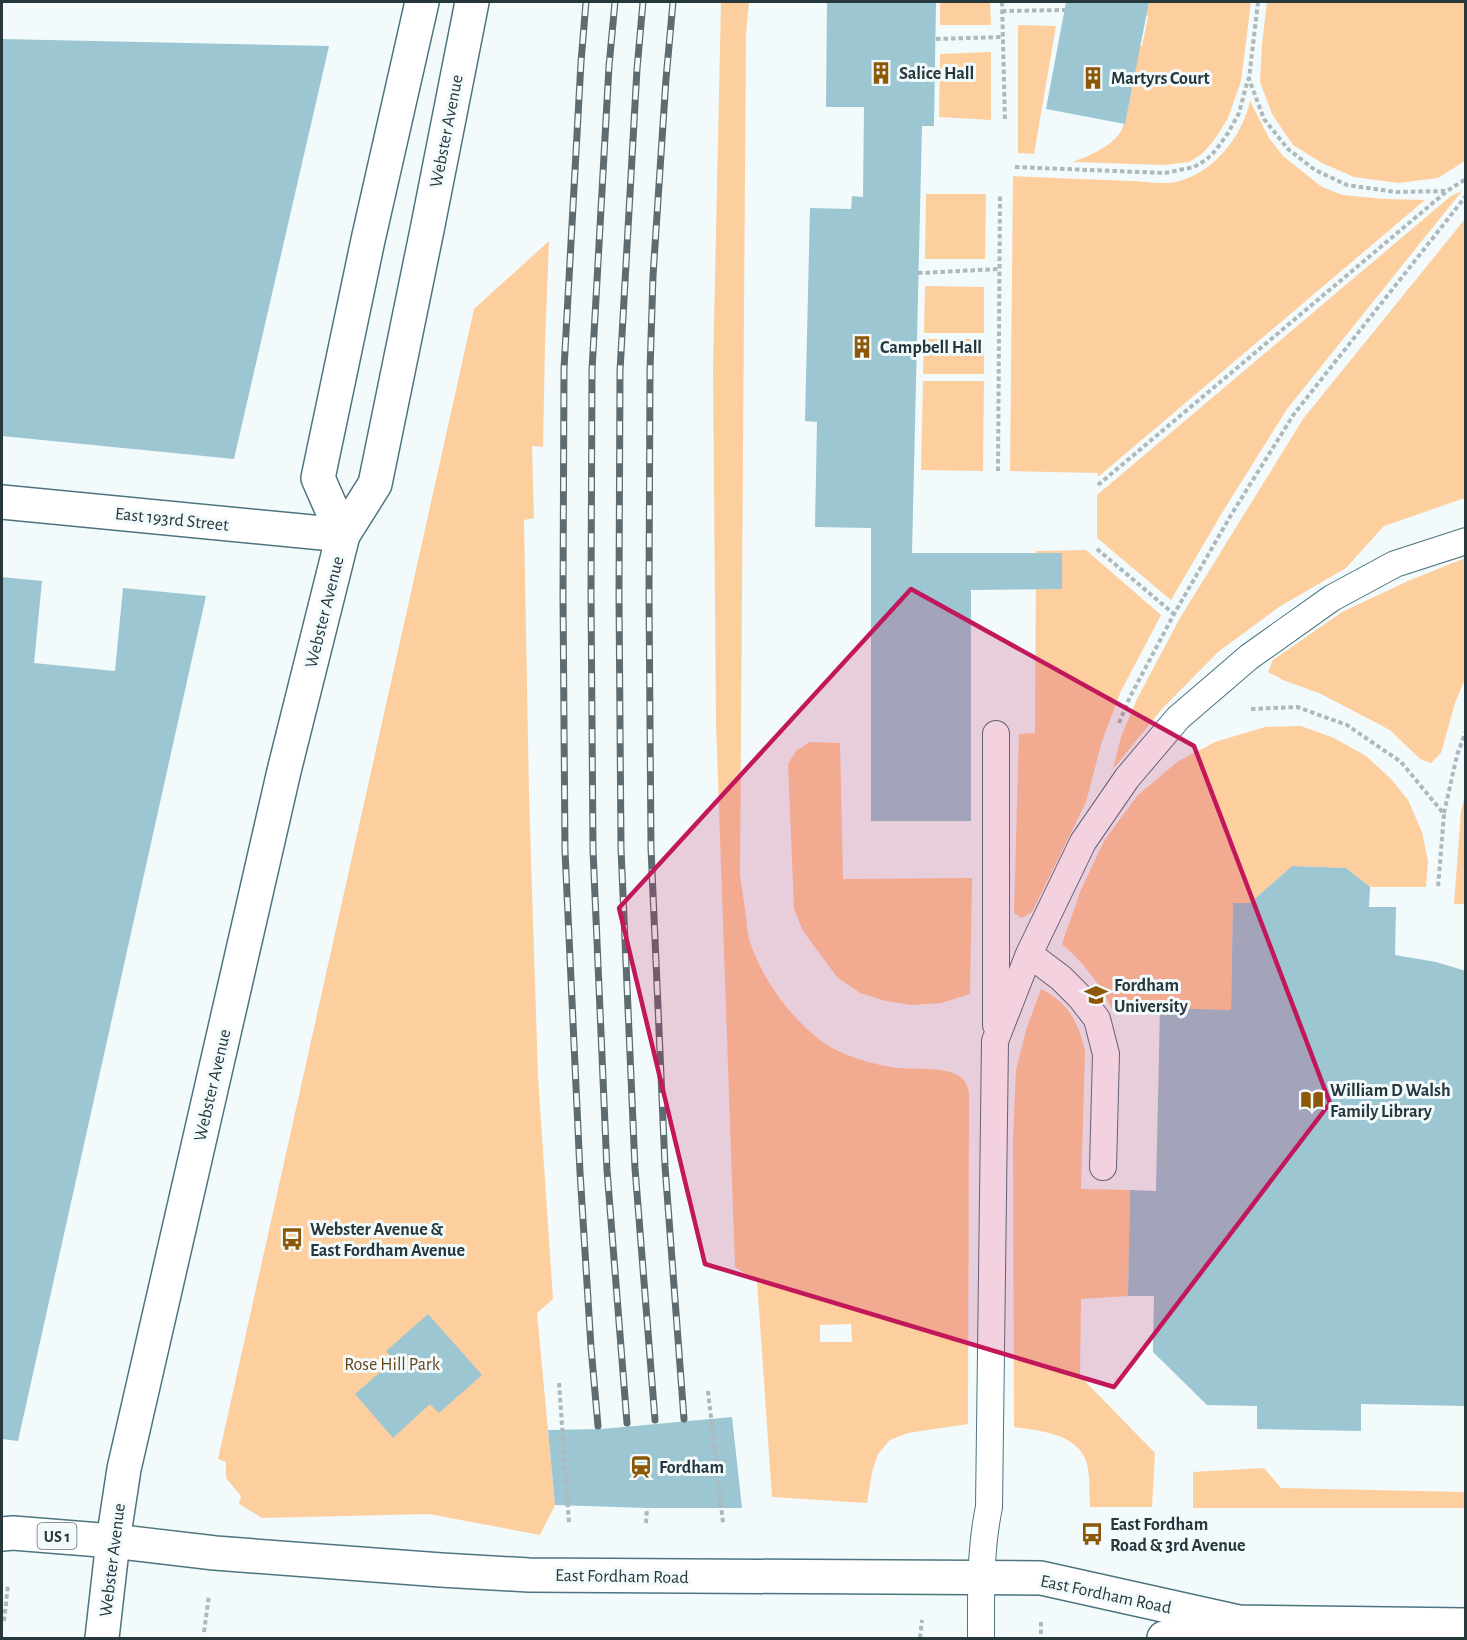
<svg xmlns="http://www.w3.org/2000/svg" width="1467" height="1640" viewBox="0 0 1467 1640" font-family="'Alegreya Sans',sans-serif">
<rect width="100%" height="100%" fill="#f2fafc"/>
<path fill="#fecf9e" fill-rule="evenodd" d="M721 2H749L746 34 740 875C742 889 744 902 746 916 747 923 747 932 749 939 761 977 788 1015 820 1040 841 1056 871 1064 897 1068 915 1070 950 1065 964 1080 966 1083 968 1089 969 1092L968 1424 908 1433 890 1440 878 1454 872 1472 867 1503 772 1497 757 1281 735 1267 716 722 713 370ZM851 1324 852 1342H820V1325Z
M940 2H990L991 25H940Z
M1149 2H1251L1241 81 1228 118 1215 139 1202 154 1189 162 1165 165 1073 162C1090 155 1109 148 1120 133 1128 122 1136 63 1139 46H1142L1148 17 1146 16Z
M1267 2H1465V161L1438 178 1398 183 1354 177 1322 163 1293 145 1272 114 1260 82 1262 44Z
M1018 25 1056 26 1034 154 1018 153Z
M991 52V120L939 117 940 54Z
M1250 101 1269 138 1283 156 1322 187 1343 195 1384 199 1425 200 1098 477V473L1010 471 1013 176C1052 178 1090 179 1129 181 1143 181 1163 185 1175 182 1213 174 1242 137 1250 101Z
M1462 191 1287 409 1222 513 1171 600 1097 538V495L1451 196Z
M926 194H986L985 259H925Z
M1465 219V498L1384 526 1346 568 1279 607 1218 652 1162 709 1113 769 1121 737 1137 699 1180 618 1303 419Z
M549 241 545 344 543 447 532 446 534 518 524 520 529 794 538 1077 553 1299 537 1313 555 1505 540 1535 429 1514 262 1518 239 1504 241 1496 226 1478V1462L218 1459 474 309Z
M925 286 984 287V333H924Z
M924 339H984V374H923Z
M923 381H984L983 471 921 470Z
M1086 550 1161 615 1121 691 1102 741 1086 802 1032 912 1022 918 1014 913 1019 734 1035 733 1036 551Z
M1465 558V679L1455 703 1441 753 1431 763 1420 759 1390 730 1321 694 1283 680 1268 672 1273 660 1342 612 1408 581Z
M1301 726 1334 738 1366 756 1391 779 1408 800 1422 832 1428 861 1426 887H1370L1346 868 1292 866 1264 891V904L1233 903 1231 1010 1112 1009C1099 983 1084 963 1062 944L1080 892 1104 841 1137 796 1177 762 1215 742 1265 727Z
M810 742 840 743 843 879 972 878 970 994 941 1003 912 1005 886 1001 860 993 837 977 803 931 794 909 788 764 796 751Z
M1465 793V904H1454L1461 811Z
M1041 989C1069 1003 1078 1022 1085 1051L1081 1189 1130 1190 1128 1296 1081 1299 1080 1376 1155 1453 1152 1507H1090C1089 1494 1090 1481 1088 1468 1082 1434 1042 1431 1014 1427L1013 1140 1016 1070 1026 1030Z
M1264 1468 1281 1488 1465 1492V1508H1193V1472Z"/>
<path fill="#9cc6d2" d="M827 2H936L934 126H922L912 553H1062V589L971 590V821H871V528L815 527 817 422 805 421 810 208 851 209 852 196 863 197 864 107H826Z
M1066 2H1149L1125 124 1046 109Z
M2 39 329 46 234 459 2 436Z
M2 577 42 581 34 663 115 671 123 588 206 596 18 1441 2 1439Z
M1292 866 1346 868 1370 887 1369 907H1396L1395 955 1436 962 1466 971V1406L1361 1404V1431L1257 1429V1406L1207 1405 1153 1352 1154 1296H1128L1130 1190 1156 1191 1160 1008 1231 1010 1233 903H1250Z
M428 1314 482 1375 439 1413 430 1404 393 1438 355 1394 394 1360 386 1351Z
M732 1417 742 1508H647L555 1505 548 1430 602 1429Z"/>
<g fill="none" stroke-linecap="round" stroke-linejoin="round">
<g stroke="#4d747f" stroke-width="28">
<path id="service" d="M1029 954 1061 978 1080 997 1097 1019 1106 1054 1103 1167
M996 1025V734
M981 1638C981 1594 980 1550 989 1507L995 1041 1029 954 1083 842 1127 778 1178 718 1249 657 1332 598 1395 564 1466 541"/>
</g>
<g stroke="#4d747f" stroke-width="36">
<path id="minor" d="M2 502 343 535"/>
</g>
<g stroke="#4d747f" stroke-width="36">
<path id="secondary" d="M343 535 318 478 368 240 422 2
M113 1541 124 1469 284 771 343 535 375 484 427 230 472 2"/>
</g>
<g stroke="#4d747f" stroke-width="36">
<path id="primary" d="M2 1534 13 1533 113 1541 215 1553 441 1570 529 1575 1041 1578 1239 1622 1466 1625
M102 1638 113 1541
M1164 1638 1229 1625"/>
</g>
<path stroke="#aeb9bc" stroke-width="4" stroke-dasharray="4.5 3" stroke-linecap="butt" d="M1002 2 1005 121
M1258 2 1249 79 1264 119 1288 149 1315 170 1347 185 1396 192 1447 191 1466 179
M1002 11 1065 10
M936 39 1002 37
M1015 167 1165 173 1194 167 1206 160 1216 150 1228 133 1239 113 1248 79
M918 273 1000 269
M998 471 1000 194
M1098 485 1447 191
M1097 549 1174 614
M1251 709 1297 707 1347 725 1401 762 1444 814 1438 888
M1119 723 1130 697 1174 614 1231 515 1294 414 1466 196
M1444 813 1457 755 1466 731
M559 1383 569 1523
M708 1391 723 1523
M646 1523 647 1508
M4 1621 8 1585
M1041 1622V1636
M204 1632 209 1595
M920 1638 922 1620"/>
<use href="#service" stroke="#fff" stroke-width="26"/>
<use href="#minor" stroke="#fff" stroke-width="33"/>
<use href="#secondary" stroke="#fff" stroke-width="33"/>
<use href="#primary" stroke="#fff" stroke-width="33"/>
<g stroke="#5e6c71" stroke-width="7">
<path id="rail" d="M586 2 581 62 564 369 563 596 565 851 580 1172 591 1347 598 1426
M615 2 609 66 592 370 591 595 593 850 607 1170 627 1423
M643 2 637 69 620 371 619 596 621 849 635 1168 655 1420
M673 2 666 79 653 276 650 371 649 595 651 848 665 1166 684 1419"/>
</g>
<use href="#rail" stroke="#f2fafc" stroke-width="4.5" stroke-dasharray="14" stroke-linecap="butt"/>
</g>
<path fill="#c2185b" fill-opacity="0.2" stroke="#c2185b" stroke-width="4.5" stroke-linejoin="round" d="M911 589 1194 746 1330 1103 1114 1387 705 1264 619 908Z"/>
<defs>
<g id="building-bare" transform="scale(1.8)"><path d="M-4-6H4V6H1V3H-1V6H-4ZM-2.5-4.3h1.7v1.8h-1.7ZM.8-4.3h1.7v1.8H.8ZM-2.5-1h1.7V.8h-1.7ZM.8-1h1.7V.8H.8Z" fill="#8d5708" stroke="#f2fafc" stroke-width="2.5" paint-order="stroke"/></g>
<g id="university-bare" transform="scale(1.8)"><path d="M0-5L7-2L0 1L-7-2ZM-4 1L0 2.5L4 1V4Q0 6-4 4Z" fill="#8d5708" stroke="#f2fafc" stroke-width="2.5" paint-order="stroke"/></g>
<g id="library-bare" transform="scale(1.8)"><path d="M-6-4Q-3-5.5-.7-3.5V5Q-3 3-6 4ZM6-4Q3-5.5 .7-3.5V5Q3 3 6 4Z" fill="#8d5708" stroke="#f2fafc" stroke-width="2.5" paint-order="stroke"/></g>
<g id="bus-bare" transform="scale(1.8)"><path d="M-5-6H5V4H4V6H2V4H-2V6H-4V4H-5ZM-3.5-4V0h7V-4ZM-3.5 1.2v1.5H-2V1.2ZM2 1.2v1.5H3.5V1.2Z" fill="#8d5708" stroke="#f2fafc" stroke-width="2.5" paint-order="stroke"/></g>
<g id="station-bare" transform="scale(1.8)"><path d="M-3-6H3Q5-6 5-4V2Q5 4 3 4L4.5 6H3L1.5 4h-3L-3 6H-4.5L-3 4Q-5 4-5 2V-4Q-5-6-3-6ZM-3.5-4v3h7v-3ZM-3.5 1v1.5H-2V1ZM2 1v1.5H3.5V1Z" fill="#8d5708" stroke="#f2fafc" stroke-width="2.5" paint-order="stroke"/></g>
</defs>
<g fill-rule="evenodd">
<use href="#building-bare" x="881" y="73"/>
<use href="#building-bare" x="1093" y="78"/>
<use href="#building-bare" x="862" y="347"/>
<use href="#university-bare" x="1096" y="995"/>
<use href="#library-bare" x="1312" y="1100"/>
<use href="#bus-bare" x="292" y="1239"/>
<use href="#station-bare" x="641" y="1467"/>
<use href="#bus-bare" x="1092" y="1534"/>
</g>
<g text-anchor="middle" stroke-width="6" stroke-linejoin="round" paint-order="stroke">
<rect fill="#f2fafc" stroke="#647276" stroke-width="1.5" x="37.5" y="1523" width="39" height="26" rx="4.5"/>
<g font-size="16" font-weight="bold" fill="#27383d">
<text x="57" y="1542">US 1</text>
</g>
<g font-size="18" font-weight="bold" fill="#27383d" stroke="#f2fafc" text-anchor="start">
<text x="899" y="79">Salice Hall</text>
<text x="1111" y="84">Martyrs Court</text>
<text x="880" y="353">Campbell Hall</text>
<text x="1114" y="991">Fordham<tspan x="1114" dy="21">University</tspan></text>
<text x="1330" y="1096">William D Walsh<tspan x="1330" dy="21">Family Library</tspan></text>
<text x="310" y="1235">Webster Avenue &amp;<tspan x="310" dy="21">East Fordham Avenue</tspan></text>
<text x="659" y="1473">Fordham</text>
<text x="1110" y="1530">East Fordham<tspan x="1110" dy="21">Road &amp; 3rd Avenue</tspan></text>
</g>
<g font-size="18" fill="#27383d" stroke="#f2fafc">
<text transform="translate(446 131) rotate(-79)" y="6">Webster Avenue</text>
<text transform="translate(172 519) rotate(6)" y="6">East 193rd Street</text>
<text transform="translate(324 612) rotate(-76)" y="6">Webster Avenue</text>
<text transform="translate(212 1085) rotate(-77)" y="6">Webster Avenue</text>
<text transform="translate(112 1560) rotate(-83)" y="6">Webster Avenue</text>
<text transform="translate(622 1576) rotate(1)" y="6">East Fordham Road</text>
<text transform="translate(1106 1594) rotate(12)" y="6">East Fordham Road</text>
</g>
<g font-size="18" fill="#67451c" stroke="#f2fafc">
<text x="392" y="1370">Rose Hill Park</text>
</g>
</g>
<rect width="1467" height="1640" fill="none" stroke="#27383d" stroke-width="6"/>
</svg>
